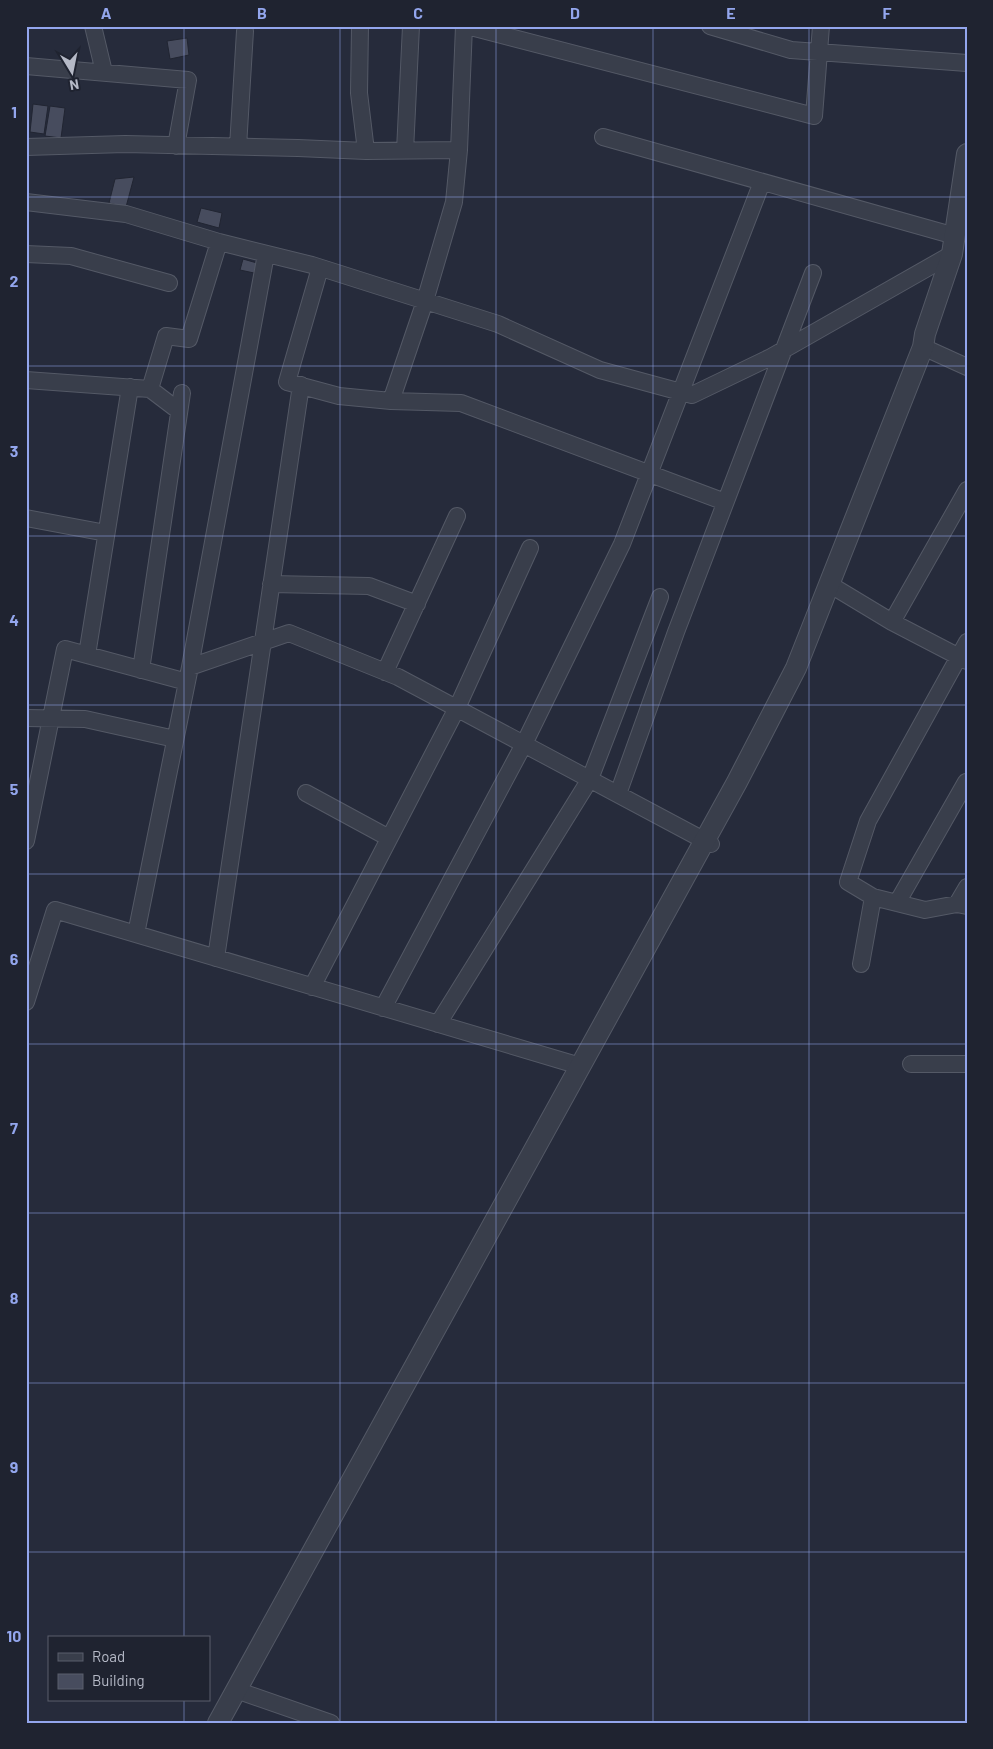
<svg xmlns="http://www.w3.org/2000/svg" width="993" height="1749" viewBox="0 0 993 1749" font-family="Barlow,sans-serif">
<rect width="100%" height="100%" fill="#262b3b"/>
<path fill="#474c5e" stroke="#212532" d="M187 38 189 55 170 59 167 41Z
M33 104 48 106 44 134 30 132Z
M50 106 65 108 61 138 45 136Z
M134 177 126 207 109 203 115 179Z
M201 208 222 213 219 228 197 222Z
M243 259 257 263 254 273 240 270Z"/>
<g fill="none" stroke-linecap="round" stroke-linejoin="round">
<g stroke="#545966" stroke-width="18">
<path id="minor" d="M93 26 104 72
M360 26 359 93 366 151
M467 26 814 116 821 26
M710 26 791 50 967 63
M26 66 188 80 176 146
M603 137 955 236
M26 147 125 144 298 148 366 151 459 150
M238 147 245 31
M405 151 411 26
M26 202 126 214 219 242 312 265 498 324 600 370 692 395 771 357 952 254
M26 254 71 256 169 283
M320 268 287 382 339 396 391 401 461 403 725 502
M923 347 967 367
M26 380 150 389 179 411
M150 389 166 336 189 339 219 242
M391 401 425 301 454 202 459 150 464 26
M26 518 106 533
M271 584 369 586 417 604
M829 584 892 622 967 661
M892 622 967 490
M967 642 868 821 848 882 873 897 925 910 957 904 967 906
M87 655 130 387
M190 667 289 633 398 677 711 844
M141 670 182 393
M385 672 457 516
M26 718 85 719 175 739
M306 793 389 838
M618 794 676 632 813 273
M26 841 65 649 187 682
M897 903 966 782
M957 904 967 887
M136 934 190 667 266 254
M216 958 301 385
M861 964 873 897
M312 987 457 708 530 548
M26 1002 55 910 580 1066
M383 1008 524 744 622 544 762 182
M438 1024 590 779 660 597
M911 1064H967
M236 1690 331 1723"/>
</g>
<g stroke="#545966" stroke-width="22">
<path id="tertiary" d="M218 1723 737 782 796 668 923 347 925 334 952 254 967 154"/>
</g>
<use href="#minor" stroke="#393e4b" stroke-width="16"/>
<use href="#tertiary" stroke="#393e4b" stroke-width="20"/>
</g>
<path fill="none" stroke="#93a6ed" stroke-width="1" stroke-opacity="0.55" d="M184 26V1638M340 26V1723M496 26V1723M653 26V1723M809 26V1723M26 197H967M26 366H967M26 536H967M26 705H967M26 874H967M26 1044H967M26 1213H967M26 1383H967M26 1552H967M184 1700V1723"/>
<rect width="993" height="1749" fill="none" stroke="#1f2330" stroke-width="55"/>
<rect x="48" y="1636" width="162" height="65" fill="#1f2330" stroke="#5b5f6c"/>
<rect x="58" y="1653" width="25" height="8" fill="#393e4b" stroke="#5b5f6c"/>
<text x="92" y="1662" font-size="15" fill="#b5b9c6">Road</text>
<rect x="58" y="1674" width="25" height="15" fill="#474c5e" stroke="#5b5f6c"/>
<text x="92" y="1686" font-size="15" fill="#b5b9c6">Building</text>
<g transform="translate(72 72) rotate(170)" stroke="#1f2330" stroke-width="4" paint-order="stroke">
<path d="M0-4L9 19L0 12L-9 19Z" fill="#b5b9c6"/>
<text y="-8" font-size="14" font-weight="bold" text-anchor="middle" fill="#b5b9c6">N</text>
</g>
<rect x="28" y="28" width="938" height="1694" fill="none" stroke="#93a6ed" stroke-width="2"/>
<g font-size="16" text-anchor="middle" font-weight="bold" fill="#93a6ed">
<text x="106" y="19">A</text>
<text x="262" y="19">B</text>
<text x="418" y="19">C</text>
<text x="575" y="19">D</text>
<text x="731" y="19">E</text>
<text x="887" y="19">F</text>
<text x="14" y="118">1</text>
<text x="14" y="287">2</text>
<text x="14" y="457">3</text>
<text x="14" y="626">4</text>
<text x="14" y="795">5</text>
<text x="14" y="965">6</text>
<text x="14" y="1134">7</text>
<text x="14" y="1304">8</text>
<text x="14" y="1473">9</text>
<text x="14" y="1642">10</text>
</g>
</svg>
